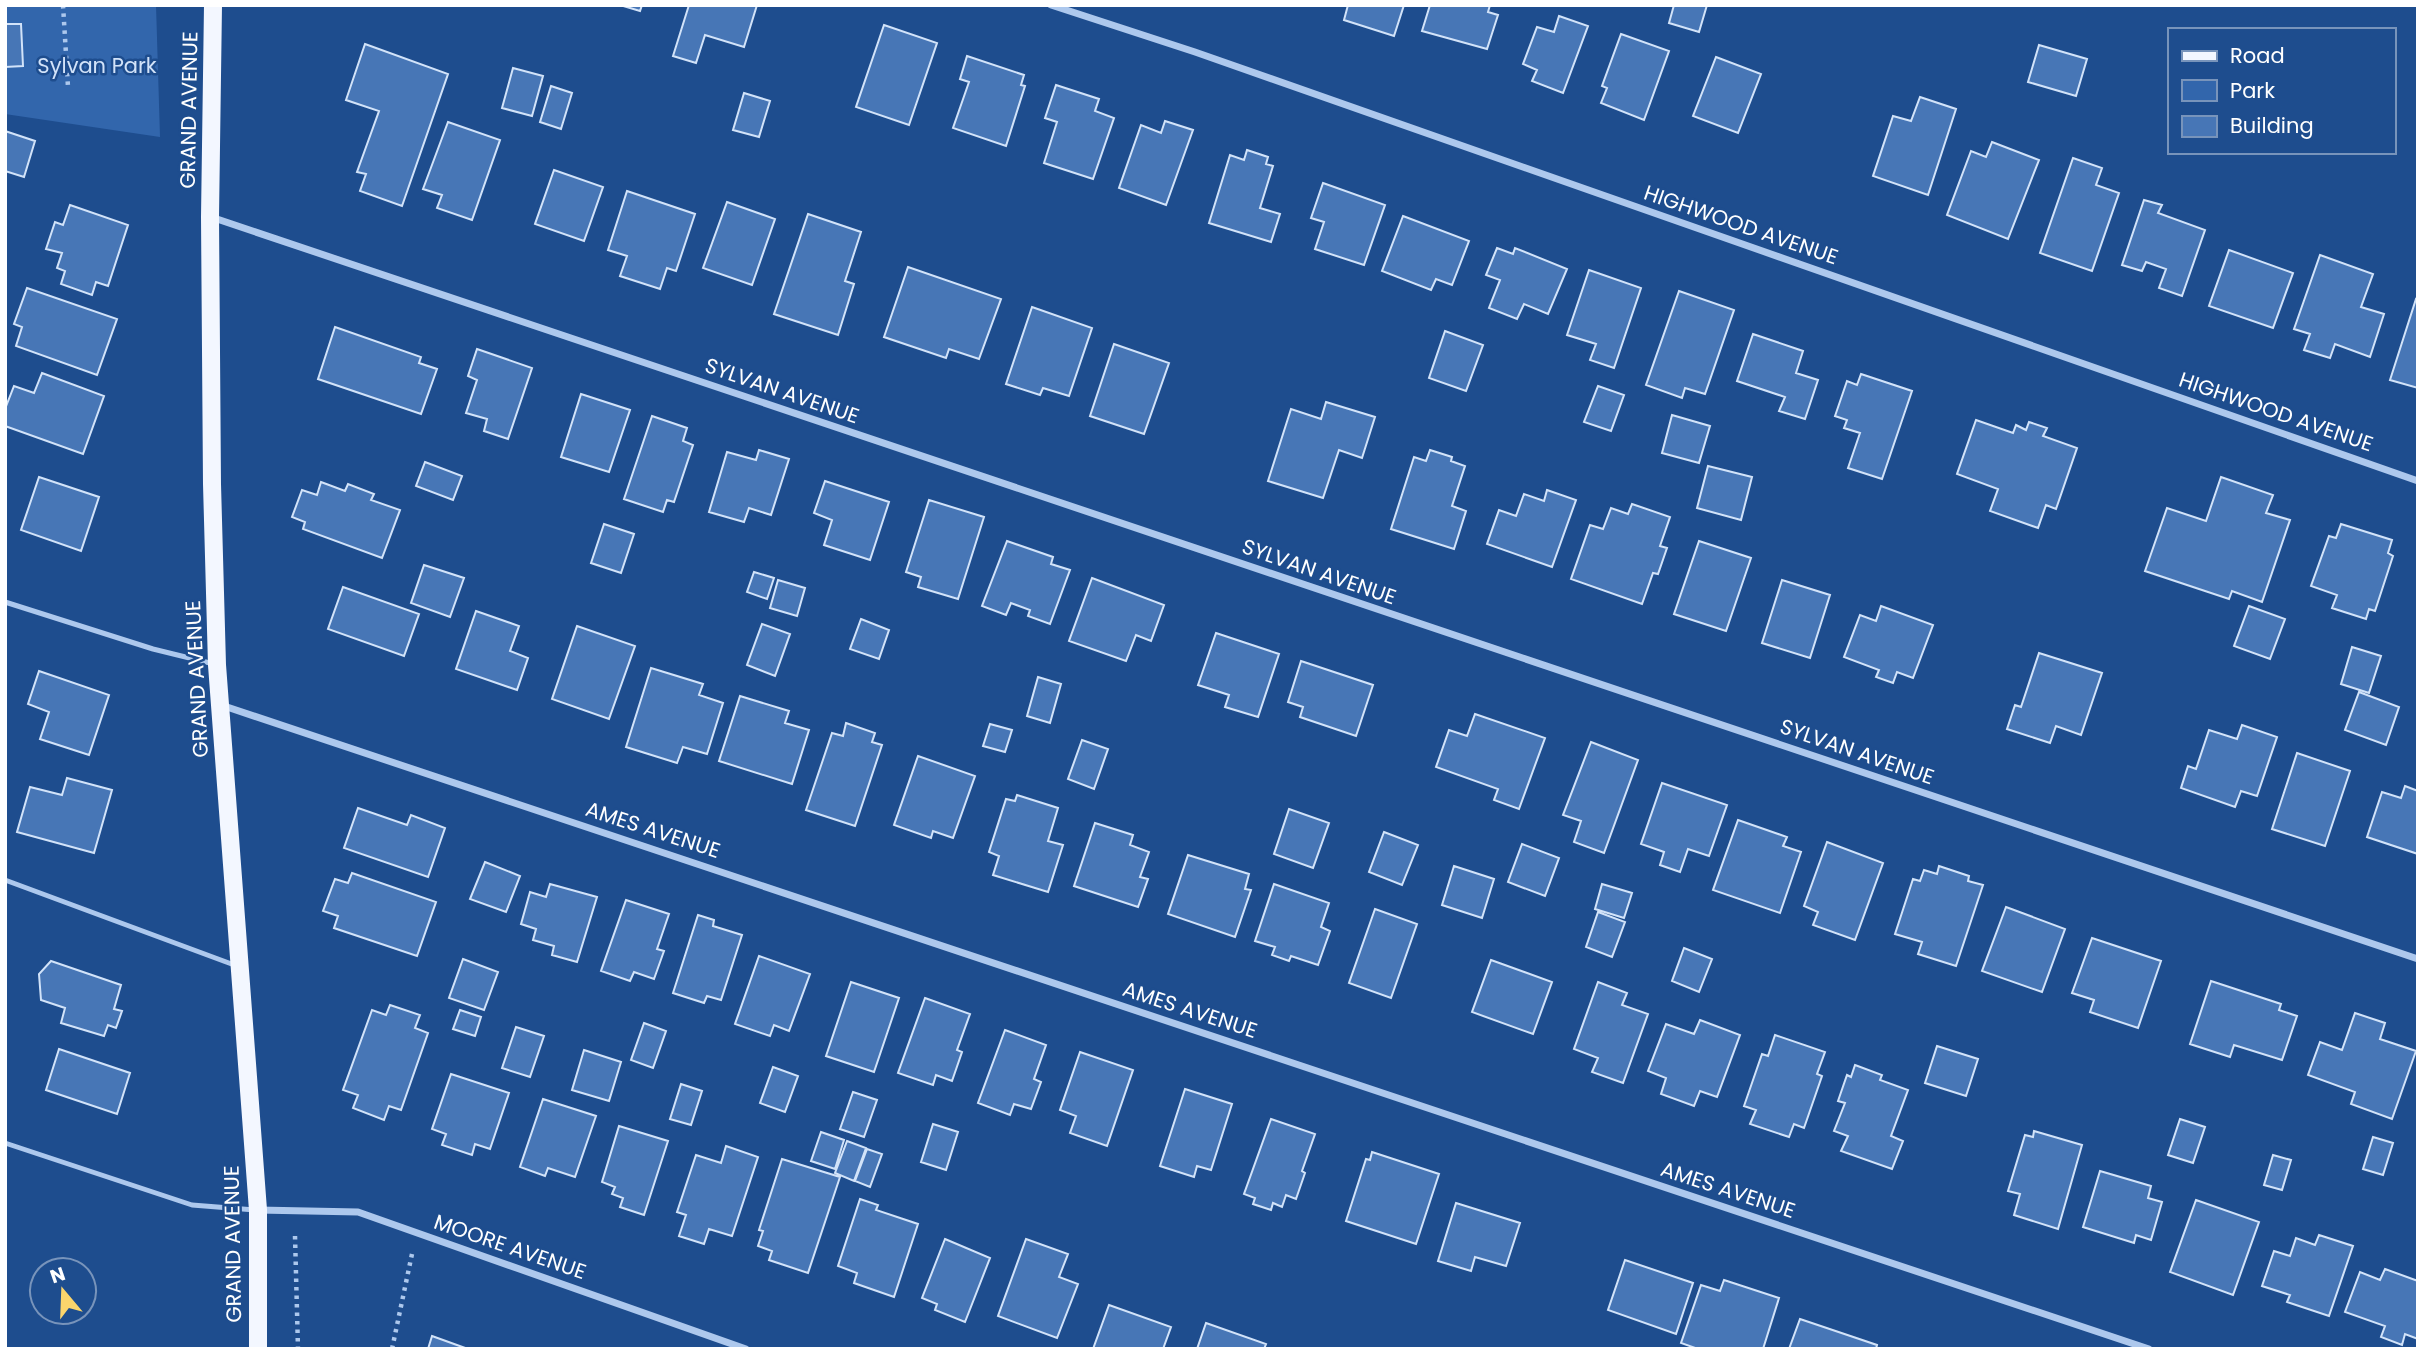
<svg xmlns="http://www.w3.org/2000/svg" width="2423" height="1354" viewBox="0 0 2423 1354" font-family="Poppins,sans-serif">
<rect width="100%" height="100%" fill="#1e4d8e"/>
<path fill="#3266ac" d="M5 5H156L160 137 5 114Z"/>
<path fill="#4776b6" stroke="#d2e3f9" stroke-width="2" d="M620 5H642L640 11Z
M689 5H757L744 47 705 35 696 63 673 56Z
M1348 5H1404L1394 36 1344 20Z
M1430 5H1490L1488 12 1498 15 1487 49 1422 31Z
M1674 5H1707L1699 32 1669 23Z
M1559 16 1588 26 1563 93 1532 81 1537 70 1523 64 1537 27 1554 32Z
M5 24H21L23 66 5 67Z
M884 25 937 43 909 125 856 107Z
M1621 34 1669 51 1644 120 1601 103 1607 88 1602 86Z
M365 44 448 74 402 206 360 191 366 174 357 172 379 111 346 100Z
M2039 45 2087 59 2076 96 2028 82Z
M967 56 1024 75 1021 85 1025 86 1006 146 953 128 969 82 960 79Z
M1716 57 1761 74 1738 133 1693 116Z
M513 68 543 76 532 116 502 108Z
M1056 85 1099 99 1095 111 1114 118 1093 179 1044 163 1057 122 1045 118Z
M551 86 572 93 561 129 540 122Z
M744 93 770 101 759 137 733 130Z
M1920 97 1956 109 1928 195 1873 176 1893 116 1911 121Z
M1165 121 1193 130 1166 205 1119 188 1141 125 1161 133Z
M448 122 500 140 472 220 437 208 442 195 423 189Z
M5 131 35 141 24 177 5 171Z
M1992 142 2039 160 2008 239 1947 215 1971 151 1986 157Z
M1247 150 1268 157 1266 164 1273 166 1260 208 1280 214 1271 242 1209 223 1230 155 1244 160Z
M2073 158 2102 168 2096 185 2119 193 2092 271 2040 253Z
M554 170 603 187 584 241 535 224Z
M1323 183 1385 205 1364 265 1315 249 1324 222 1311 218Z
M627 191 695 214 676 271 667 268 660 289 620 276 627 256 608 250Z
M2144 200 2162 205 2158 213 2205 230 2182 296 2159 288 2166 269 2146 262 2142 271 2122 265Z
M727 202 775 219 752 285 703 268Z
M70 205 128 225 108 286 96 282 92 295 61 284 65 271 57 268 62 253 46 249 55 222 63 225Z
M808 214 861 232 845 281 854 284 838 335 774 314Z
M1403 216 1469 241 1452 285 1436 279 1431 290 1382 271Z
M1497 248 1513 254 1515 248 1567 269 1548 314 1524 304 1517 319 1489 308 1500 280 1486 275Z
M2229 250 2293 273 2273 328 2209 306Z
M2320 255 2373 274 2361 307 2384 314 2370 357 2335 344 2330 358 2304 350 2310 334 2294 329Z
M908 267 1001 299 979 359 949 349 946 358 884 337Z
M1589 270 1641 288 1614 368 1590 360 1596 344 1567 335Z
M27 288 117 319 97 375 16 346 22 327 14 324Z
M1679 291 1734 310 1705 394 1685 388 1682 398 1646 385Z
M2416 299 2418 300V388L2390 380Z
M1032 307 1092 328 1069 396 1043 388 1040 395 1006 384Z
M335 327 421 357 419 363 437 369 421 414 318 379Z
M1445 331 1483 345 1466 391 1429 378Z
M1753 334 1803 351 1796 373 1818 380 1805 419 1779 411 1785 397 1737 381Z
M1114 344 1169 363 1144 434 1090 416Z
M477 349 532 368 508 439 484 431 487 419 466 413 477 380 468 376Z
M42 373 104 396 83 454 5 426V409L14 386 34 393Z
M1861 374 1912 391 1882 479 1848 468 1860 433 1844 428 1847 420 1835 416 1847 381 1857 385Z
M1598 386 1624 395 1611 431 1584 422Z
M581 394 630 410 609 472 561 457Z
M1326 402 1375 417 1362 458 1339 450 1323 498 1268 481 1291 409 1321 419Z
M1672 415 1710 426 1699 463 1662 453Z
M652 416 687 428 683 441 693 445 674 502 667 500 663 512 624 499Z
M1976 420 2013 433 2016 425 2026 430 2029 422 2047 428 2043 436 2077 448 2056 509 2046 505 2038 528 1990 511 1998 489 1957 474Z
M759 450 789 459 771 515 749 508 744 522 709 512 727 452 756 460Z
M1430 450 1452 457 1451 461 1465 466 1452 506 1466 511 1454 549 1391 529 1414 457 1426 461Z
M425 462 462 476 453 500 416 486Z
M1708 466 1752 477 1741 520 1697 508Z
M39 477 99 497 81 551 21 530Z
M2221 477 2273 495 2266 513 2290 520 2262 602 2232 591 2229 599 2145 571 2167 508 2206 521Z
M825 481 889 502 870 560 824 545 832 520 814 513Z
M321 482 345 491 348 484 374 494 371 500 400 510 382 558 303 529 305 522 292 517 302 490 317 495Z
M1547 490 1576 500 1552 567 1487 544 1499 510 1516 516 1524 494 1544 501Z
M929 500 984 517 958 599 918 587 921 577 906 572Z
M1632 504 1670 517 1660 546 1667 548 1658 574 1653 573 1642 604 1571 579 1590 525 1603 529 1611 508 1628 514Z
M604 524 634 534 621 573 591 563Z
M2341 524 2392 540 2388 553 2393 556 2375 611 2369 609 2366 619 2332 608 2337 595 2311 586 2329 536 2336 538Z
M1007 541 1053 557 1051 564 1070 570 1050 624 1028 616 1030 610 1011 603 1006 615 982 606Z
M1699 541 1751 558 1726 631 1674 614Z
M424 565 464 578 450 617 411 603Z
M754 572 774 578 767 599 747 592Z
M1092 578 1164 605 1151 641 1136 635 1126 661 1069 641Z
M778 580 805 588 797 616 770 608Z
M1782 580 1830 595 1810 658 1762 643Z
M343 587 419 614 404 656 328 629Z
M1881 606 1933 625 1913 678 1897 672 1893 683 1876 677 1879 670 1844 657 1860 615 1876 621Z
M2249 606 2285 619 2270 659 2234 646Z
M476 611 519 626 510 651 528 658 517 690 456 669Z
M861 619 889 630 879 659 850 649Z
M762 624 790 634 775 676 747 665Z
M577 626 635 646 609 719 552 699Z
M1216 633 1279 654 1258 717 1225 707 1229 695 1198 685Z
M2352 647 2381 656 2369 693 2341 684Z
M2039 653 2102 673 2081 735 2056 726 2050 743 2007 729 2015 705 2021 707Z
M1301 661 1373 685 1356 736 1300 717 1303 707 1288 702Z
M651 668 703 684 699 695 723 703 707 754 683 747 677 763 626 747Z
M39 671 109 695 89 755 40 739 49 712 28 704Z
M1038 677 1061 684 1050 723 1027 716Z
M2359 692 2399 707 2386 745 2345 730Z
M740 696 789 711 785 723 809 730 792 784 719 761Z
M1475 714 1545 738 1519 809 1494 800 1498 789 1436 767 1449 730 1467 736Z
M846 723 875 733 872 742 882 745 855 826 806 810 832 733 843 736Z
M990 724 1012 730 1005 752 983 746Z
M2242 725 2277 737 2257 796 2241 791 2235 807 2181 788 2188 766 2196 769 2209 730 2237 739Z
M1082 740 1108 749 1094 789 1068 779Z
M1591 742 1638 760 1604 853 1574 842 1581 821 1563 815Z
M2297 753 2350 771 2325 846 2272 829Z
M918 756 975 776 953 838 933 831 931 838 894 825Z
M67 778 112 790 94 853 17 832 30 787 62 795Z
M1662 783 1727 805 1709 856 1688 849 1680 872 1660 865 1664 852 1641 844Z
M2405 786 2418 791V854L2367 837 2382 792 2401 798Z
M1017 795 1058 808 1048 841 1063 845 1048 892 993 875 999 856 989 852 1006 799 1015 801Z
M358 808 407 825 411 815 445 828 428 877 344 848Z
M1289 809 1329 823 1313 868 1274 854Z
M1738 820 1787 837 1783 846 1801 852 1780 913 1713 890Z
M1095 823 1133 835 1130 845 1149 852 1140 877 1148 879 1138 907 1074 886Z
M1384 832 1418 845 1402 885 1369 872Z
M1827 842 1883 863 1855 940 1813 925 1818 912 1804 906Z
M1522 844 1559 858 1545 896 1508 882Z
M1188 855 1249 874 1245 889 1251 890 1235 937 1168 914Z
M485 862 520 876 506 912 470 899Z
M1454 866 1494 879 1482 918 1442 905Z
M1939 866 1969 876 1968 881 1983 885 1956 966 1918 954 1922 942 1895 934 1913 879 1920 881 1924 870 1937 874Z
M352 873 436 902 417 956 334 928 338 916 323 911 335 879 348 883Z
M550 884 597 897 577 962 552 955 554 946 533 940 536 929 521 924 530 892 546 897Z
M1274 884 1329 903 1321 927 1330 931 1318 965 1291 956 1289 961 1272 955 1275 947 1255 941Z
M1602 884 1632 893 1624 918 1595 909Z
M626 900 669 914 657 949 664 951 654 979 634 972 630 981 601 971Z
M2006 907 2065 929 2042 992 1982 971Z
M1375 909 1417 924 1391 998 1349 983Z
M1598 912 1625 922 1612 957 1586 947Z
M698 915 714 920 713 926 742 935 721 1000 707 996 704 1003 673 993Z
M2092 938 2161 961 2138 1028 2090 1012 2094 1000 2072 993Z
M1684 948 1712 959 1699 992 1672 981Z
M759 956 810 974 789 1031 774 1025 770 1036 735 1024Z
M463 959 498 972 484 1010 449 998Z
M1491 960 1552 982 1533 1034 1472 1012Z
M51 961 121 985 114 1009 122 1011 116 1028 108 1025 104 1036 61 1023 65 1008 41 1000 39 974Z
M2211 981 2281 1004 2279 1010 2297 1016 2282 1060 2234 1045 2230 1057 2190 1044Z
M851 982 899 998 874 1072 826 1056Z
M1598 982 1627 993 1622 1005 1648 1014 1623 1083 1592 1072 1598 1058 1574 1049Z
M925 998 970 1014 957 1050 962 1052 952 1081 936 1075 933 1085 898 1073Z
M390 1005 420 1015 415 1028 428 1033 401 1110 389 1106 384 1120 353 1108 358 1095 343 1090 372 1010 386 1015Z
M460 1010 481 1017 475 1036 453 1029Z
M2355 1013 2385 1023 2380 1039 2416 1051 2392 1119 2351 1104 2355 1092 2308 1075 2320 1042 2342 1050Z
M1700 1020 1740 1035 1717 1097 1700 1091 1694 1106 1661 1094 1666 1078 1648 1071 1666 1024 1694 1034Z
M644 1023 666 1031 653 1068 631 1060Z
M516 1027 544 1036 530 1077 502 1068Z
M1005 1030 1046 1045 1034 1079 1041 1082 1031 1109 1014 1104 1010 1115 978 1103Z
M1775 1035 1825 1052 1817 1074 1822 1076 1804 1128 1794 1124 1789 1137 1750 1124 1756 1110 1744 1106 1762 1054 1768 1056Z
M1937 1046 1978 1059 1966 1096 1925 1083Z
M59 1049 130 1073 117 1114 46 1090Z
M584 1050 621 1062 609 1101 572 1090Z
M1080 1052 1133 1070 1107 1146 1070 1133 1076 1116 1060 1110Z
M1855 1065 1882 1075 1880 1080 1908 1090 1891 1136 1903 1141 1892 1169 1841 1151 1848 1136 1834 1131 1845 1103 1838 1101 1847 1075 1851 1077Z
M773 1067 798 1076 785 1112 760 1103Z
M451 1074 509 1093 490 1149 475 1144 472 1155 442 1145 446 1134 432 1129Z
M681 1084 702 1091 691 1125 670 1119Z
M1185 1089 1232 1104 1211 1170 1197 1166 1194 1177 1160 1166Z
M853 1092 877 1100 864 1137 840 1129Z
M543 1099 596 1116 575 1177 548 1168 545 1176 520 1167Z
M1271 1119 1315 1134 1302 1171 1305 1173 1296 1199 1286 1195 1282 1207 1273 1203 1271 1210 1253 1204 1255 1198 1244 1194Z
M2180 1119 2205 1127 2193 1163 2168 1155Z
M933 1124 958 1132 946 1170 921 1162Z
M619 1126 668 1141 644 1215 620 1207 623 1198 612 1194 615 1187 602 1182Z
M2034 1131 2082 1145 2058 1229 2014 1215 2020 1194 2008 1191 2025 1135 2033 1137Z
M821 1132 844 1140 835 1169 811 1161Z
M2373 1137 2393 1143 2383 1175 2363 1169Z
M847 1141 866 1148 854 1181 835 1173Z
M726 1146 758 1157 732 1236 709 1229 704 1244 679 1236 686 1215 677 1212 696 1155 721 1163Z
M867 1149 882 1154 870 1187 855 1181Z
M1372 1152 1439 1174 1416 1244 1346 1221 1366 1159 1370 1160Z
M2273 1155 2291 1160 2282 1190 2264 1185Z
M782 1159 840 1177 808 1273 769 1260 772 1251 758 1246 763 1231 759 1230Z
M2100 1171 2151 1186 2148 1198 2162 1202 2151 1240 2136 1235 2134 1243 2083 1227Z
M860 1199 878 1205 876 1210 918 1224 894 1297 854 1283 857 1273 838 1266Z
M2196 1200 2259 1222 2233 1295 2170 1272Z
M1456 1203 1520 1223 1506 1266 1475 1257 1471 1271 1438 1261Z
M2319 1235 2353 1246 2329 1316 2287 1302 2290 1295 2262 1286 2274 1251 2290 1256 2296 1238 2315 1245Z
M945 1239 990 1258 965 1322 935 1310 937 1304 922 1298Z
M1026 1239 1068 1254 1059 1277 1078 1284 1057 1338 998 1316Z
M1625 1260 1693 1283 1676 1334 1608 1310Z
M2385 1269 2418 1281V1339L2405 1334 2402 1345 2381 1337 2385 1326 2345 1312 2360 1272 2380 1280Z
M1724 1280 1779 1298 1763 1349H1698L1681 1343 1701 1285 1720 1291Z
M1109 1305 1171 1327 1163 1349H1093Z
M1800 1319 1877 1345 1876 1349H1789Z
M1206 1323 1266 1344 1264 1349H1197Z
M432 1336 468 1349H428Z"/>
<g fill="none" stroke-linecap="round" stroke-linejoin="round">
<path stroke="#adc8ed" stroke-width="4.5" stroke-dasharray="3.5 5" stroke-linecap="butt" d="M63 5 68 87
M295 1236 298 1349
M392 1349 412 1254"/>
<path stroke="#adc8ed" stroke-width="5" d="M5 602 153 649 214 664
M5 880 237 966
M5 1143 192 1205 255 1210"/>
<path stroke="#adc8ed" stroke-width="7" d="M1051 5 1195 52 2418 481
M211 217 2418 959
M221 705 2149 1349
M258 1210 358 1212 746 1349"/>
<path stroke="#f3f7ff" stroke-width="18" d="M213 5 210 217 212 484 217 665 258 1210V1349"/>
</g>
<g text-anchor="middle" stroke-width="5" stroke-linejoin="round" paint-order="stroke">
<g font-size="21" fill="#d2e3f9" stroke="#1e4d8e">
<text x="97" y="73">Sylvan Park</text>
</g>
<g font-size="21" fill="#fff" stroke="#1e4d8e">
<text transform="translate(189 110) rotate(-89)" y="7">GRAND AVENUE</text>
<text transform="translate(1741 225) rotate(19)" y="7">HIGHWOOD AVENUE</text>
<text transform="translate(782 391) rotate(19)" y="7">SYLVAN AVENUE</text>
<text transform="translate(2276 412) rotate(19)" y="7">HIGHWOOD AVENUE</text>
<text transform="translate(1319 572) rotate(19)" y="7">SYLVAN AVENUE</text>
<text transform="translate(197 679) rotate(-93)" y="7">GRAND AVENUE</text>
<text transform="translate(1857 752) rotate(19)" y="7">SYLVAN AVENUE</text>
<text transform="translate(653 830) rotate(18)" y="7">AMES AVENUE</text>
<text transform="translate(1190 1010) rotate(18)" y="7">AMES AVENUE</text>
<text transform="translate(1728 1190) rotate(18)" y="7">AMES AVENUE</text>
<text transform="translate(233 1244) rotate(-91)" y="7">GRAND AVENUE</text>
<text transform="translate(510 1247) rotate(19)" y="7">MOORE AVENUE</text>
</g>
</g>
<rect width="2423" height="1354" fill="none" stroke="#ffffff" stroke-width="14"/>
<rect x="2168" y="28" width="228" height="126" fill="#1e4d8e" stroke="#7894bb" stroke-width="2"/>
<rect x="2182" y="51" width="35" height="10" fill="#f3f7ff" stroke="#7894bb" stroke-width="2"/>
<text x="2230" y="63" font-size="21" fill="#ffffff">Road</text>
<rect x="2182" y="80" width="35" height="21" fill="#3266ac" stroke="#7894bb" stroke-width="2"/>
<text x="2230" y="98" font-size="21" fill="#ffffff">Park</text>
<rect x="2182" y="116" width="35" height="21" fill="#4776b6" stroke="#7894bb" stroke-width="2"/>
<text x="2230" y="133" font-size="21" fill="#ffffff">Building</text>
<g transform="translate(63 1291) rotate(341)"><circle r="33" fill="#1e4d8e" stroke="#7894bb" stroke-width="2"/>
<path d="M0-5L12 26L0 18L-12 26Z" fill="#fbd56c"/>
<text y="-10" font-size="19" font-weight="bold" text-anchor="middle" fill="#ffffff">N</text>
</g>
</svg>
